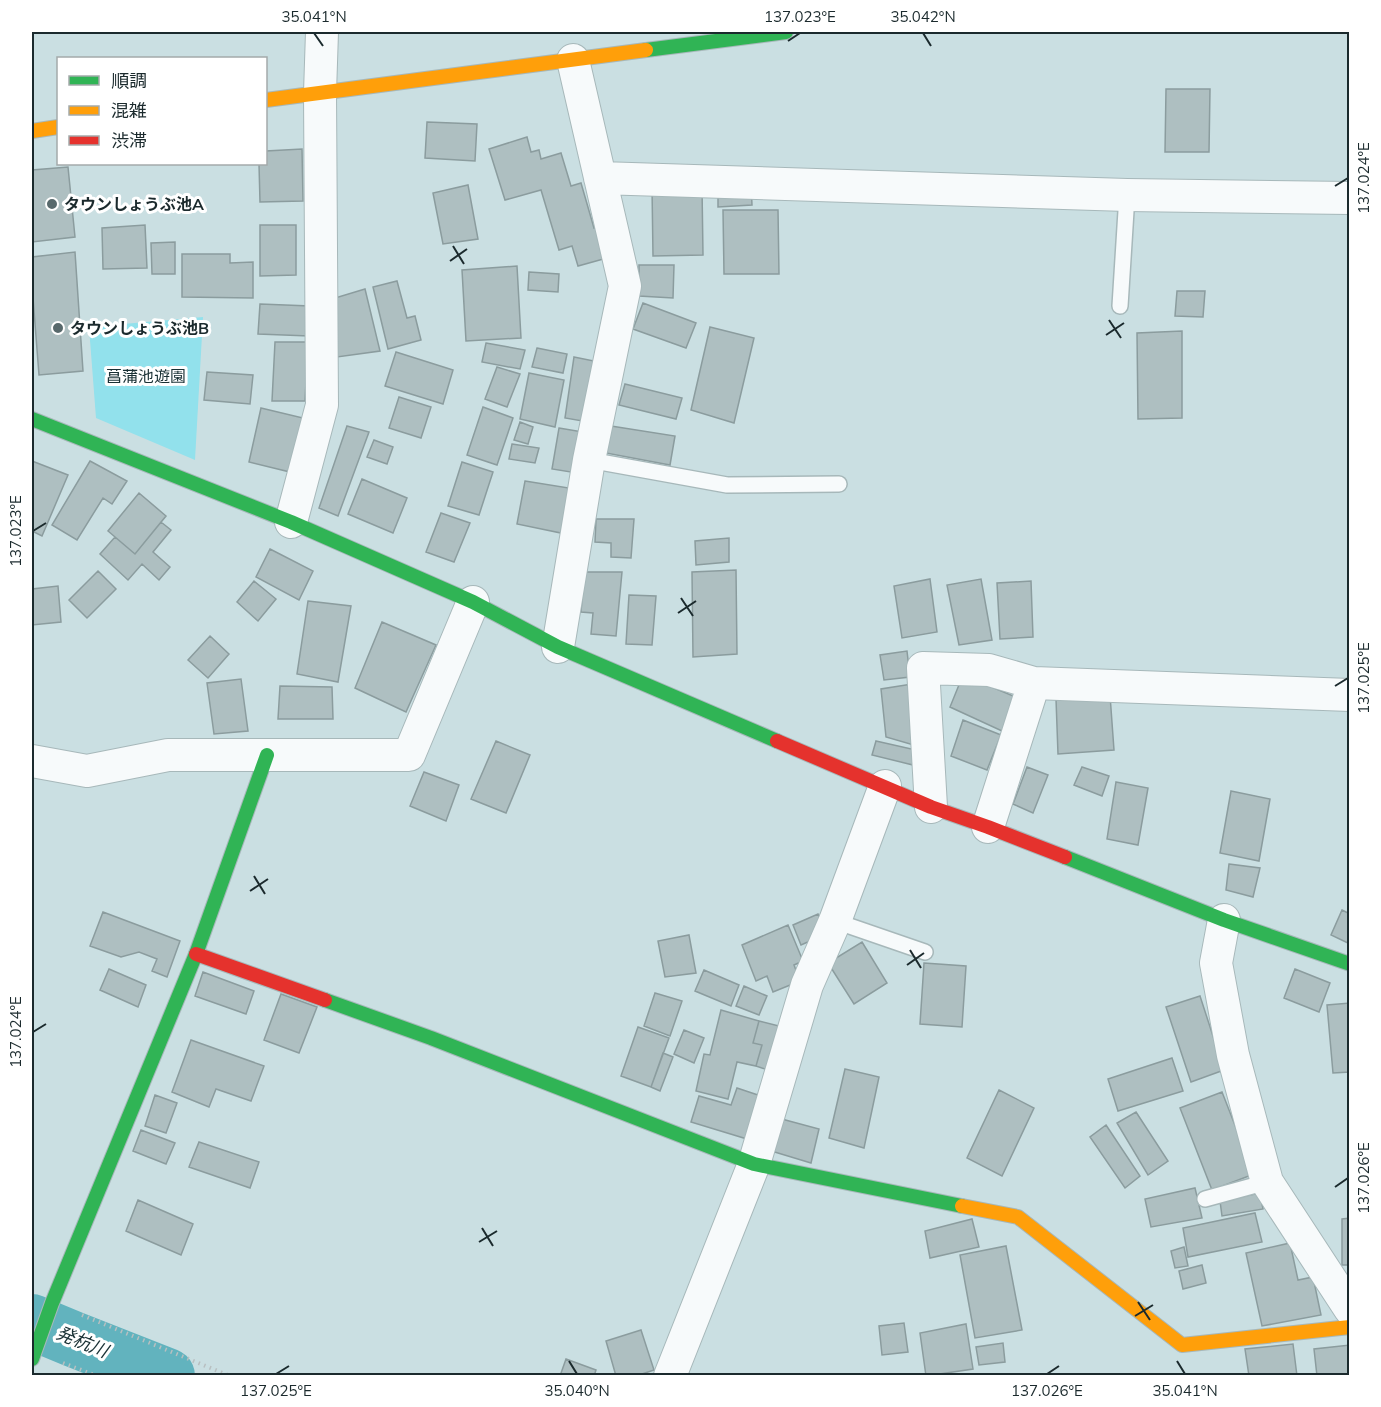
<svg xmlns="http://www.w3.org/2000/svg" width="1381" height="1407" viewBox="0 0 1381 1407" font-family="Mulish,'Noto Sans JP',sans-serif">
<rect width="100%" height="100%" fill="#cadfe2"/>
<path fill="#92e1ec" d="M203 317 195 460 96 418 89 327Z"/>
<g fill="none" stroke-linecap="round" stroke-linejoin="round">
<path stroke="#62b3be" stroke-width="56" d="M32 1322 73 1339 167 1376"/>
</g>
<path fill="#aebfc1" stroke="#8b9c9e" stroke-width="1.5" d="M1166 89H1210L1209 152H1165Z
M427 122 477 124 475 161 425 158Z
M527 137 531 152 539 150 541 159 561 153 571 186 581 183 594 228 598 227 607 258 578 266 572 246 559 250 541 190 505 200 489 149Z
M302 149 303 201 260 202 259 164H266V151Z
M68 167 75 237 32 242V170Z
M751 184 752 205 718 207V185Z
M468 185 478 239 443 244 433 193Z
M652 187H702L703 255 653 256Z
M723 210H778L779 274H724Z
M145 225 147 268 103 269 102 228Z
M260 225H296V275L260 276Z
M175 242V274H152L151 243Z
M75 252 83 371 39 375 32 285V257Z
M182 254H230V263L253 262V298L182 297Z
M639 265H674L673 298 639 296Z
M517 266 521 338 466 341 462 270Z
M529 272 559 274 558 292 528 290Z
M397 281 407 318 415 316 421 340 388 349 373 287Z
M365 289 380 351 337 357 335 298Z
M1177 291H1205L1203 317 1175 316Z
M643 303 696 323 686 348 633 329Z
M260 304 310 306 309 336 258 334Z
M710 327 754 338 734 423 691 410Z
M1182 331V418L1138 419 1137 333Z
M275 342H308L305 401H272Z
M486 343 525 350 520 369 482 362Z
M537 348 567 354 563 373 532 367Z
M396 352 453 370 443 404 385 386Z
M574 357 599 362 588 422 565 418Z
M497 367 520 374 507 407 485 399Z
M207 372 253 375 250 404 204 400Z
M529 373 564 380 555 427 520 419Z
M625 384 682 398 676 419 619 405Z
M399 397 431 407 421 438 389 428Z
M483 407 513 418 497 465 467 455Z
M261 408 303 418 290 472 249 462Z
M520 422 533 427 528 444 514 440Z
M347 426 369 432 338 516 319 508Z
M611 426 675 436 670 465 606 453Z
M559 428 589 433 583 474 552 469Z
M374 440 393 447 387 464 367 457Z
M512 444 539 448 535 463 509 459Z
M32 461 68 475 42 536 32 531Z
M90 461 127 481 112 504 103 498 77 540 52 525Z
M462 462 493 472 479 515 448 506Z
M362 479 407 498 393 533 348 514Z
M525 481 569 488 561 533 517 524Z
M139 493 166 516 135 554 108 531Z
M441 513 470 523 454 562 426 552Z
M596 519H634L631 558 611 557V543L595 542Z
M161 522 171 530 153 552 170 567 159 580 142 564 128 580 100 554 115 537 135 554Z
M729 538V562L696 565 695 541Z
M270 549 313 571 299 600 256 577Z
M736 570 737 654 693 657 692 572Z
M98 571 116 589 87 618 69 600Z
M584 572H622L616 636 591 634 593 613 581 612Z
M930 579 937 632 902 638 894 586Z
M981 579 992 640 959 645 947 585Z
M254 581 276 599 258 621 237 602Z
M1031 581 1033 637 1000 639 997 583Z
M58 586 61 622 32 625V589Z
M629 595 656 596 652 645 626 644Z
M308 601 351 606 338 682 297 674Z
M382 622 436 645 406 712 355 688Z
M210 636 229 654 208 678 188 660Z
M907 651 910 677 884 680 880 655Z
M963 675 1018 698 1002 731 950 707Z
M241 679 248 731 214 734 207 683Z
M918 683 924 748 886 737 881 689Z
M280 686 332 687 333 719H278Z
M1110 695 1114 750 1058 754 1056 699Z
M963 720 1001 735 987 770 951 756Z
M496 741 530 755 506 813 471 799Z
M876 741 916 750 913 765 872 755Z
M1027 767 1048 775 1033 813 1013 804Z
M1082 767 1109 776 1102 796 1074 785Z
M424 772 459 785 446 821 410 806Z
M1116 782 1148 788 1138 845 1107 839Z
M1231 791 1270 799 1259 861 1220 853Z
M1229 864 1260 868 1253 897 1226 890Z
M1342 910 1350 914V944L1331 935Z
M103 912 180 941 167 977 152 971 157 959 139 952 121 957 90 946Z
M818 914 826 934 801 945 793 925Z
M788 925 803 961 794 965 800 981 773 992 767 976 756 981 742 945Z
M689 935 696 973 665 977 658 941Z
M862 942 887 983 854 1004 828 963Z
M924 963 966 966 962 1027 920 1024Z
M109 969 146 985 138 1007 100 990Z
M1295 969 1330 983 1319 1012 1284 998Z
M704 970 739 985 731 1006 695 991Z
M203 972 254 991 246 1014 195 996Z
M744 986 767 996 759 1015 736 1006Z
M655 993 682 1001 670 1036 644 1026Z
M281 994 317 1007 299 1053 264 1040Z
M1200 996 1224 1070 1191 1082 1166 1007Z
M1350 1003V1072L1333 1073 1327 1005Z
M721 1010 759 1021 753 1043 762 1045 756 1066 737 1062 728 1099 696 1091 704 1054 710 1055Z
M759 1021 783 1027 771 1071 756 1066 762 1045 753 1043Z
M638 1027 669 1038 651 1087 621 1076Z
M684 1030 704 1038 694 1063 674 1054Z
M191 1040 264 1066 251 1101 216 1089 209 1107 172 1092Z
M663 1053 673 1057 660 1091 651 1087Z
M1172 1058 1183 1091 1118 1111 1108 1079Z
M845 1069 879 1077 864 1148 829 1138Z
M737 1088 761 1096 747 1139 691 1122 699 1096 731 1105Z
M999 1090 1034 1108 1002 1176 967 1158Z
M1222 1092 1254 1174 1212 1190 1180 1108Z
M155 1095 177 1103 166 1133 145 1126Z
M1136 1112 1168 1161 1148 1175 1117 1123Z
M778 1118 819 1129 811 1163 768 1150Z
M1106 1125 1140 1176 1125 1188 1090 1137Z
M141 1130 175 1143 166 1164 133 1151Z
M199 1142 259 1162 250 1188 189 1167Z
M1195 1188 1202 1218 1151 1227 1145 1199Z
M1260 1193 1263 1209 1222 1216 1220 1201Z
M138 1200 193 1224 181 1255 126 1231Z
M1255 1213 1262 1242 1188 1257 1183 1228Z
M1350 1218V1265H1342V1219Z
M972 1219 979 1247 930 1258 925 1231Z
M1290 1243 1298 1280 1313 1277 1321 1315 1262 1326 1246 1253Z
M1006 1246 1022 1330 975 1338 960 1255Z
M1184 1247 1188 1266 1175 1268 1171 1251Z
M1202 1265 1206 1283 1183 1289 1179 1271Z
M904 1323 908 1352 882 1355 879 1326Z
M966 1324 973 1369 926 1376 920 1333Z
M641 1330 654 1370 636 1376H616L606 1341Z
M1003 1343 1005 1362 979 1365 976 1347Z
M1293 1344 1297 1376H1249L1245 1349Z
M1350 1345V1376H1317L1314 1349Z
M566 1359 596 1370 594 1376H560Z"/>
<g fill="none" stroke-linecap="round" stroke-linejoin="round">
<g stroke="#a7b8ba" stroke-width="18">
<path id="lane" d="M1120 306 1127 195
M589 460 727 485 839 484
M835 921 925 952
M1205 1199 1267 1182"/>
</g>
<g stroke="#a7b8ba" stroke-width="34">
<path id="street" d="M600 178 1127 195 1350 198
M291 522 322 405 320 93 322 32
M558 647 589 460 625 286 573 60
M32 761 87 771 168 755H409L473 602
M931 807 923 668 989 670 1034 683
M988 827 1034 683 1350 695
M1224 920 1216 963 1233 1055 1267 1182 1350 1309
M670 1376 754 1164 807 985 835 921 885 786"/>
</g>
<g stroke="#a7b8ba" stroke-width="16">
<path id="fast" d="M646 50 786 32
M32 419 291 522 473 602 558 647 777 741
M1065 857 1224 920 1350 964
M325 1000 431 1038 754 1164 962 1206
M32 1359 52 1303 196 954 267 755"/>
</g>
<g stroke="#a7b8ba" stroke-width="16">
<path id="slow" d="M266 100 646 50
M32 131 58 127
M962 1206 1018 1217 1182 1345 1350 1327"/>
</g>
<g stroke="#a7b8ba" stroke-width="16">
<path id="jam" d="M777 741 931 807 988 827 1065 857
M196 954 325 1000"/>
</g>
<path stroke="#b8bfc0" stroke-width="4" stroke-dasharray="1.5 4.5" stroke-linecap="butt" d="M82 1315 230 1376
M63 1363 97 1376"/>
<use href="#lane" stroke="#f7fafb" stroke-width="15"/>
<use href="#street" stroke="#f7fafb" stroke-width="32"/>
<use href="#fast" stroke="#30b455" stroke-width="14"/>
<use href="#slow" stroke="#ff9f0a" stroke-width="14"/>
<use href="#jam" stroke="#e5322d" stroke-width="14"/>
</g>
<path fill="none" stroke="#1b2a2d" stroke-width="2" d="M314 33 323 46M923 33 931 46M788 41 800 33M1335 186 1348 178M453 246 464 264M450 261 467 249M1109 320 1121 338M1106 335 1124 323M33 531 46 523M681 598 693 616M678 613 696 601M1335 686 1348 678M254 876 265 894M250 891 268 879M910 950 921 968M907 965 924 953M33 1032 46 1024M1335 1187 1348 1178M482 1228 493 1246M479 1242 497 1231M1138 1302 1150 1320M1135 1316 1153 1305M569 1361 577 1374M1177 1361 1185 1374M276 1374 289 1366M1047 1374 1059 1366"/>
<g fill="#58696c" stroke="#fff" stroke-width="2">
<circle cx="52" cy="204" r="6"/>
<circle cx="58" cy="328" r="6"/>
</g>
<g text-anchor="middle" stroke-width="6" stroke-linejoin="round" paint-order="stroke">
<g font-size="16" font-weight="bold" fill="#1b2a2d" stroke="#fff" text-anchor="start">
<text x="64" y="210">タウンしょうぶ池A</text>
<text x="70" y="334">タウンしょうぶ池B</text>
</g>
<g font-size="16" fill="#193034" stroke="#fff">
<text x="146" y="382">菖蒲池遊園</text>
</g>
<g font-size="18" font-style="italic" fill="#1a3135" stroke="#fff">
<text transform="translate(82 1342) rotate(22)" y="6">発杭川</text>
</g>
</g>
<rect width="1381" height="1407" fill="none" stroke="#ffffff" stroke-width="66"/>
<rect x="57" y="57" width="210" height="108" fill="#ffffff" stroke="#a4aaab" stroke-width="1.5"/>
<rect x="69" y="76" width="30" height="9" fill="#30b455" stroke="#a4aaab" stroke-width="1.5"/>
<text x="111" y="87" font-size="18" fill="#1b2a2d">順調</text>
<rect x="69" y="106" width="30" height="9" fill="#ff9f0a" stroke="#a4aaab" stroke-width="1.5"/>
<text x="111" y="117" font-size="18" fill="#1b2a2d">混雑</text>
<rect x="69" y="136" width="30" height="9" fill="#e5322d" stroke="#a4aaab" stroke-width="1.5"/>
<text x="111" y="147" font-size="18" fill="#1b2a2d">渋滞</text>
<rect x="33" y="33" width="1315" height="1341" fill="none" stroke="#1b2a2d" stroke-width="2"/>
<g font-size="15" text-anchor="middle" fill="#1b2a2d">
<text x="314" y="22">35.041°N</text>
<text x="800" y="22">137.023°E</text>
<text x="923" y="22">35.042°N</text>
<text transform="translate(1364 178) rotate(-90)" y="5">137.024°E</text>
<text transform="translate(16 531) rotate(-90)" y="5">137.023°E</text>
<text transform="translate(1364 678) rotate(-90)" y="5">137.025°E</text>
<text transform="translate(16 1032) rotate(-90)" y="5">137.024°E</text>
<text transform="translate(1364 1178) rotate(-90)" y="5">137.026°E</text>
<text x="276" y="1396">137.025°E</text>
<text x="577" y="1396">35.040°N</text>
<text x="1047" y="1396">137.026°E</text>
<text x="1185" y="1396">35.041°N</text>
</g>
</svg>
